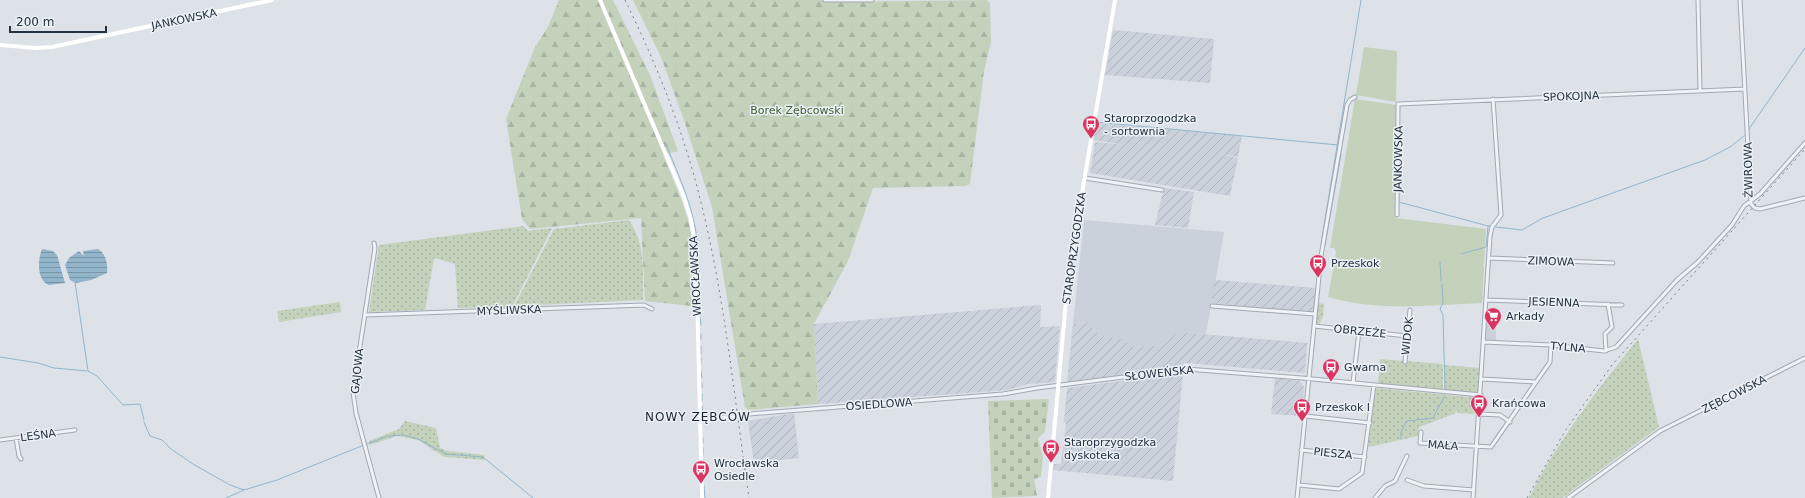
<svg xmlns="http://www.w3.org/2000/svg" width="1805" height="498" viewBox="0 0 1805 498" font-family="'DejaVu Sans',sans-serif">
<defs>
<pattern id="industrial-furrows" width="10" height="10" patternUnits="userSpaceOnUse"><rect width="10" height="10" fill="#cad1da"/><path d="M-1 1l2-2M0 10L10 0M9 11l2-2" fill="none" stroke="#adb4bc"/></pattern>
<pattern id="grass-dots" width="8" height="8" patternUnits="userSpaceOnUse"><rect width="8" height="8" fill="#c4d2bc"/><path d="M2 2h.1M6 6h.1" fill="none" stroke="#a8b5a3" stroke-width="1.8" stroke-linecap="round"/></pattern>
<pattern id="forest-firs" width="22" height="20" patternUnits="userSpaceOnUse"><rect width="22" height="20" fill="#c4d2bc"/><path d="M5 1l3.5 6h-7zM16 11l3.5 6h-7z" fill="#a8b5a3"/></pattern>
<pattern id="cemetery-stones" width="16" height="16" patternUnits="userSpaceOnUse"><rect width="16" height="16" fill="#c4d2bc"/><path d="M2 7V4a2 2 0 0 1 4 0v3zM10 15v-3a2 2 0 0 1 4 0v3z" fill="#a8b5a3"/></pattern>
<pattern id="water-rules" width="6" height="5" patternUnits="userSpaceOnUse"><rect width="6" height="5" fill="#93b5cc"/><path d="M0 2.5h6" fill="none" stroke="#7894a7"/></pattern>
</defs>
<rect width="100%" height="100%" fill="#dce2e8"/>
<path fill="#cad1da" d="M1084 220 1224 232 1206 334 1179 332 1161 345 1136 348 1120 338 1100 336 1087 323 1073 324Z
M1485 321 1496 322V342L1484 341Z"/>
<path fill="url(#industrial-furrows)" d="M1113 30 1214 39 1210 83 1105 75Z
M1097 123 1242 136 1238 157 1215 153 1238 158 1230 196 1090 173 1095 142 1127 145 1093 140Z
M1164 188 1194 192 1188 228 1155 225Z
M1215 280 1316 288 1313 313 1211 303Z
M1041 305 1040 327 1060 326 1055 382 1028 384 1007 390 818 404 814 324Z
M1087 323 1100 336 1120 338 1136 348 1161 345 1179 332 1307 343 1305 373 1184 363 1183 367 1067 382 1073 324Z
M1183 373 1173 481 1053 470 1054 464H1061L1066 424 1064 421 1067 388Z
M1275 378 1300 381 1304 387 1302 416 1271 414Z
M794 413 799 458 754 463 748 421Z"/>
<path fill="url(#grass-dots)" d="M629 220C647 248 642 269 643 300L514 306 554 229Z
M523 226 528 231 552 228 512 307 458 308 455 264 434 258 425 310 369 312 379 245Z
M340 302 341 312 279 322 277 311Z
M1318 303 1324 304 1323 316 1319 325 1316 323Z
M1638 339 1659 427 1562 498H1529C1558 440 1598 389 1638 339Z
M1380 359 1443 364V391L1378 385Z
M1444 365 1481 368 1479 395 1445 392Z
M1375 388 1479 398 1477 414 1456 413 1460 407 1454 414 1419 427 1418 436 1368 447Z
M405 421 436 428 440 448 447 451 484 455 485 460 444 457 418 440 397 436 370 445 369 441 399 429Z"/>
<path fill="url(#forest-firs)" d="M559 0H613L650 75 678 151 663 155C675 184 689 213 693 244L689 245 692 306 645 301 641 218 530 229 522 219 506 119 535 47 548 27Z
M633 0H823L824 2 987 0 990 3 991 42 984 71 970 184 965 186 873 188 848 261 814 324 818 404 748 410 745 407 712 207 684 120 661 57Z"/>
<path fill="url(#cemetery-stones)" d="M1049 399 1045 432 1038 438 1043 457 1041 477 1034 479 1037 496 992 498 988 401Z"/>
<path fill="#c4d2bc" d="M1364 47 1397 51 1396 102 1356 95Z
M1355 99 1396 105V218L1486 229 1484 263 1483 264 1484 268 1482 303C1431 305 1379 312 1328 297L1336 252 1334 248H1330Z"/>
<path fill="url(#water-rules)" d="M42 249 53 251 57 255 65 283 49 285C36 280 38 259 42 249Z
M98 249C106 254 108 264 107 273L91 280 76 283 70 280 65 265 69 258 79 251 84 256 83 251Z"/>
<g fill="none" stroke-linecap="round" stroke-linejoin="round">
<path stroke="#93b5cc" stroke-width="1" d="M1096 122 1338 145
M1749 129 1805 48
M665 142C685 191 700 220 699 276
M1399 202 1488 226
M1496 227 1522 230 1543 218 1705 160 1730 147 1744 136
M1322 238 1361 0
M1325 245 1341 154
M1461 254 1486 247 1488 226H1490
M1440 262 1441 281
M699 279V287
M75 282 88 371 97 376 123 405 140 404 144 420
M1442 284 1443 303 1440 309 1443 315 1445 390
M700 290V294
M700 297V306
M700 310V314
M700 317 701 325
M701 334V339
M701 346V354
M0 357 38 363 54 368 87 371
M701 358V363
M701 371 702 378
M702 383V388
M702 394V401
M702 406 703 412
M144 422 150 436 162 440 171 449 193 464 230 485 244 490 277 480 364 445
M703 438V443
M1401 439V432L1407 421 1433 418 1445 395
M367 444 388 436 404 435 418 439 446 454 483 457 533 498
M703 448V455
M704 461V466
M704 485 705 498
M226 498 244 490"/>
<g stroke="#a1a9b2" stroke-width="5">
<path id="street" d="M825 0H872
M1698 0 1700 91
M1740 0 1751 204 1755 208 1760 209 1805 198
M1085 178 1162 190
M1397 215 1398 104 1745 89
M374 243 375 248 353 392 356 413 379 498
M1489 258 1613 263
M1486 300 1622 305
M1212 306 1315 314
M365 315 644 305 652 309
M1314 326 1407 336
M1484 342 1551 345 1604 351 1616 347 1677 280 1698 262 1732 225 1744 206 1760 194 1805 143
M1606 351 1605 334 1612 327 1608 304
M1405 362 1410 310
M1482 379 1536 382
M1353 383 1359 331
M749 414 1003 394 1037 388 1187 369 1302 378 1481 395
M1479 414 1500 415 1510 422
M1305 416 1370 423
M700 417H731
M1421 432 1420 443 1491 447 1550 362 1551 345
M16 438 19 456 21 459
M0 440 75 430
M1301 450 1365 457
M1407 480 1424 486 1474 490
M1299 485 1339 489 1362 473 1374 385
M1297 498 1321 256 1347 105 1350 100 1355 97
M1375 498 1385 486 1395 481 1407 456
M1473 498 1490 236 1492 227 1501 215 1493 99
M1568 498 1660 431 1805 358"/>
</g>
<use href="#street" stroke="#eff2f6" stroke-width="3"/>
<path stroke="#fff" stroke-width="4" d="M600 0 684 197 691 220 696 251 702 498
M0 45 36 48 52 47 272 0
M1048 498 1069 269 1115 0"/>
<path stroke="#748392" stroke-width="1" stroke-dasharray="2 4" stroke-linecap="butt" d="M625 0C659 69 687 140 704 215 726 308 735 404 749 498
M1527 498 1565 431 1612 365 1805 149"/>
<g stroke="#a1a9b2" stroke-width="5" stroke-linecap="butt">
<path id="street-bridge" d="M731 417 749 414"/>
</g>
<use href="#street-bridge" stroke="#eff2f6" stroke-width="3"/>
</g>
<defs>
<g id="bus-pin" transform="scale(0.9)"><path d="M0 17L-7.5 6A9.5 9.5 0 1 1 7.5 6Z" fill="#da3460" stroke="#ebf1f5"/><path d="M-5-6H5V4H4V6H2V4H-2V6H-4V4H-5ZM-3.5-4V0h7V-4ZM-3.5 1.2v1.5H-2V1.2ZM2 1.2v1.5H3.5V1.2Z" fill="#fff"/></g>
<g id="supermarket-pin" transform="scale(0.9)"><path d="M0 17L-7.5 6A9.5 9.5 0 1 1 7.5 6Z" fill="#da3460" stroke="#ebf1f5"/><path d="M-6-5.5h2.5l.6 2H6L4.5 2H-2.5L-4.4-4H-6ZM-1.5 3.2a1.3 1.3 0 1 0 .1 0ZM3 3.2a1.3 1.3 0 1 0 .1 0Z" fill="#fff"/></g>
</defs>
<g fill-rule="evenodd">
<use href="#bus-pin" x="1091" y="124"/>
<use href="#bus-pin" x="1318" y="263"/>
<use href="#supermarket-pin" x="1493" y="316"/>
<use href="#bus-pin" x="1331" y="367"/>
<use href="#bus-pin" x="1479" y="403"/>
<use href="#bus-pin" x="1302" y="407"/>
<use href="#bus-pin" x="1051" y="448"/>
<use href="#bus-pin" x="701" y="469"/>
</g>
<g text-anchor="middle" stroke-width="3" stroke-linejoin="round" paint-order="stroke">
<g font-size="11" fill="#24313f" stroke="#ebf1f5">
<text transform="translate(184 19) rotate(-12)" y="4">JANKOWSKA</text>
<text transform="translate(1571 96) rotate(-2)" y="4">SPOKOJNA</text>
<text transform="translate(1398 159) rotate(-89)" y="4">JANKOWSKA</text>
<text transform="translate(1748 170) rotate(-91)" y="4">ŻWIROWA</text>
<text transform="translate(1074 248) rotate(-82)" y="4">STAROPRZYGODZKA</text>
<text transform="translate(1551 261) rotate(2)" y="4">ZIMOWA</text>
<text transform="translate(695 276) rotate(-93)" y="4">WROCŁAWSKA</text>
<text transform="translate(1554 302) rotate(2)" y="4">JESIENNA</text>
<text transform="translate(509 310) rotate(-2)" y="4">MYŚLIWSKA</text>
<text transform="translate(1360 331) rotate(6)" y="4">OBRZEŻE</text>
<text transform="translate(1407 336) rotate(-84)" y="4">WIDOK</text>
<text transform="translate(1568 347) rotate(5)" y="4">TYLNA</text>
<text transform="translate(357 371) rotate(-84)" y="4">GAJOWA</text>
<text transform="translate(1159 373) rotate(-6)" y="4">SŁOWEŃSKA</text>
<text transform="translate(1734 394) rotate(-27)" y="4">ZĘBCOWSKA</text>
<text transform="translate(879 404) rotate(-4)" y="4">OSIEDLOWA</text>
<text transform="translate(38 435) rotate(-8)" y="4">LEŚNA</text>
<text transform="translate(1443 445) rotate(4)" y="4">MAŁA</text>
<text transform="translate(1333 453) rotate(6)" y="4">PIESZA</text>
</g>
<g font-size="11" fill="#3e5c30" stroke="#ebf1f5">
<text x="797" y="114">Borek Zębcowski</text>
</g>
<g font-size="11" fill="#24313f" stroke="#ebf1f5" text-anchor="start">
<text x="1104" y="122">Staroprzogodzka<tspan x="1104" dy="13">- sortownia</tspan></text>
<text x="1331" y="267">Przeskok</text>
<text x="1506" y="320">Arkady</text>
<text x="1344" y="371">Gwarna</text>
<text x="1492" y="407">Krańcowa</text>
<text x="1315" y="411">Przeskok I</text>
<text x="1064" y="446">Staroprzygodzka<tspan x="1064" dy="13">dyskoteka</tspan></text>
<text x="714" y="467">Wrocławska<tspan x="714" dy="13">Osiedle</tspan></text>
</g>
<g font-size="12" letter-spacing="1" fill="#172230" stroke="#ebf1f5">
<text x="698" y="421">NOWY ZĘBCÓW</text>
</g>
</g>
<path d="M10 26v6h96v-6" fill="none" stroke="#24313f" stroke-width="2"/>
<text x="16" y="26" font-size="12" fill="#24313f" stroke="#ebf1f5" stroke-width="3" paint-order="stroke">200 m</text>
</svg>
